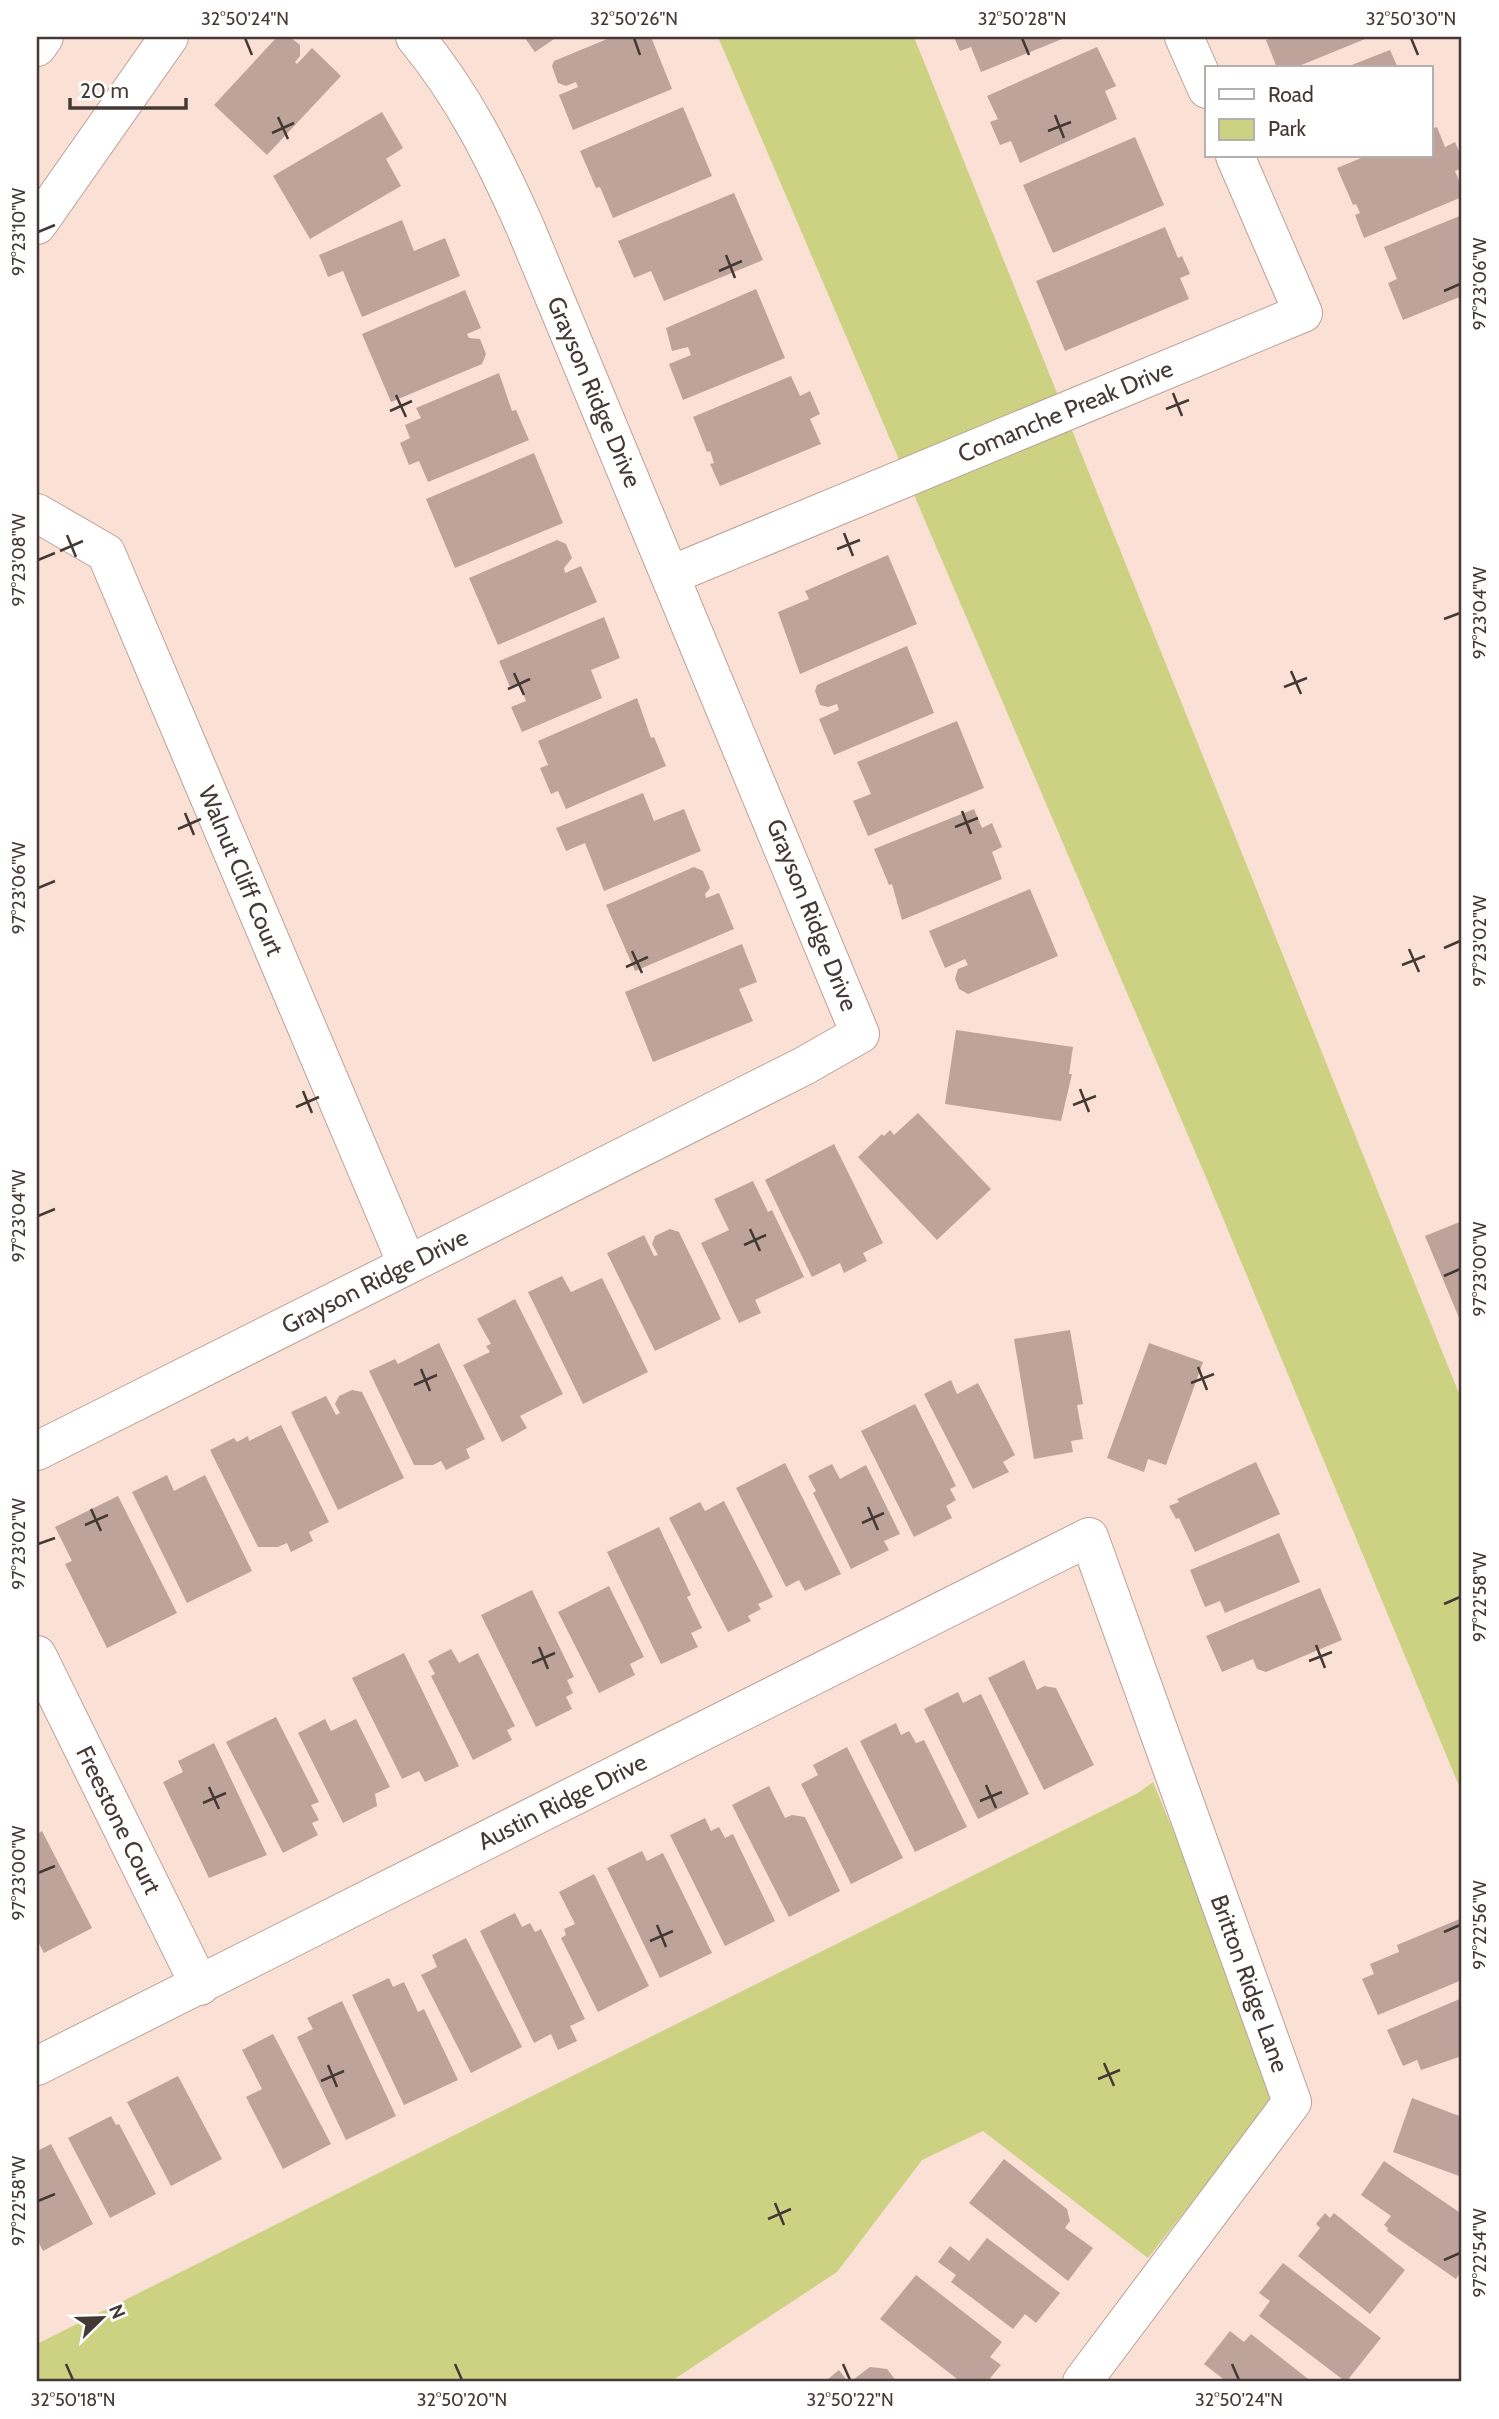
<svg xmlns="http://www.w3.org/2000/svg" width="1499" height="2419" viewBox="0 0 1499 2419" font-family="Cabin,sans-serif">
<rect width="100%" height="100%" fill="#fbe0d5"/>
<path fill="#cdd283" d="M718 37H914L1462 1401V1793L1205 1175Z
M1153 1782 1278 2084 1271 2102 1148 2258 983 2131 922 2160 837 2272 670 2382H37V2344L1138 1793Z"/>
<path fill="#bda39a" d="M277 37H290L300 45V56L295 62 297 64 312 48 341 76 267 155 214 105Z
M524 37H557L535 52Z
M612 37H651L672 89 573 130 559 95 578 87 576 82 566 86 558 83 552 66 554 61Z
M954 37H1067L981 72 971 47 960 51Z
M1274 37H1370L1294 68H1277L1266 40Z
M1097 47 1116 86 1105 91 1117 119 1020 163 1011 141 1000 145 990 122 998 119 987 96Z
M1390 50 1398 68H1344Z
M683 107 712 176 613 218 600 187 596 188 580 151Z
M382 112 403 148 386 159 401 186 310 239 273 176Z
M1437 127 1445 147 1455 142 1462 158V168L1455 171 1462 188V197L1364 238 1355 215 1360 213 1356 204 1353 205 1337 168 1366 156H1431V129Z
M1135 137 1164 205 1053 253 1023 185Z
M734 193 763 260 664 301 651 271 634 278 618 241Z
M1462 215V296L1403 320 1388 283 1397 279 1384 247Z
M402 220 414 251 445 238 460 276 362 317 343 271 328 277 319 255Z
M1165 227 1178 258 1182 256 1190 274 1180 278 1189 299 1065 351 1036 281Z
M756 289 785 358 683 400 669 364 691 355 688 347 672 351 666 328Z
M465 290 481 328 467 334 469 338 480 339 486 354 482 364 391 402 362 334Z
M499 373 512 411 516 410 529 440 428 482 419 461 409 465 400 443 410 438 405 425 421 418 416 408Z
M791 376 800 396 810 391 820 414 810 419 821 444 720 486 710 464 714 463 710 451 707 452 693 417Z
M534 453 563 523 455 568 426 499Z
M557 540 566 544 572 558 564 568 565 573 581 566 597 602 498 645 469 578Z
M888 555 917 624 800 674 778 612 809 599 805 591Z
M604 617 620 658 591 670 602 698 522 732 511 707 526 701 519 683 510 687 499 661Z
M907 646 934 713 834 755 819 719 839 710 837 704 828 707 820 705 815 691 817 685Z
M637 698 651 738 654 737 666 766 566 809 558 791 551 794 540 768 548 765 538 741Z
M957 721 984 788 868 836 853 801 871 794 857 762Z
M643 793 654 821 684 809 701 851 604 891 585 843 566 851 556 828Z
M974 809 982 828 992 823 1002 847 992 852 1002 879 902 920 892 884 889 885 874 849Z
M694 867 703 871 710 888 705 894 706 898 719 893 734 929 635 971 606 905Z
M1030 889 1058 956 968 994 959 989 955 979 958 969 968 965 965 959 945 968 929 931Z
M742 944 757 982 739 989 753 1021 653 1062 625 992Z
M956 1030 1073 1047 1069 1074H1072L1061 1121 945 1104Z
M918 1113 991 1189 937 1240 858 1157 882 1134 884 1136 890 1130 894 1135Z
M834 1144 883 1243 863 1253 867 1261 844 1273 840 1263 812 1277 765 1180Z
M753 1181 768 1212 772 1210 804 1277 755 1300 761 1313 739 1323 701 1243 729 1230 714 1199Z
M1462 1221V1325L1425 1236Z
M670 1229 679 1232 721 1319 655 1351 607 1253 644 1235 654 1256 658 1255 652 1244 655 1236Z
M562 1276 571 1292 602 1278 648 1372 583 1404 528 1292Z
M515 1299 563 1394 520 1416 527 1428 502 1442 463 1365 490 1352 486 1346 491 1344 477 1319Z
M1070 1330 1083 1404 1077 1405 1083 1439 1071 1441 1073 1452 1034 1459 1014 1339Z
M439 1343 485 1439 466 1449 470 1458 446 1470 441 1461 433 1465H414L369 1371 395 1359 398 1364Z
M1149 1343 1203 1362 1166 1465 1148 1459 1144 1472 1107 1458Z
M951 1380 957 1394 978 1383 1015 1455 1003 1462 1009 1472 973 1489 924 1394Z
M352 1390 362 1392 404 1478 338 1510 291 1412 326 1396 336 1415 340 1413 335 1404 339 1396Z
M915 1404 956 1486 950 1489 956 1500 946 1506 952 1518 914 1537 861 1431Z
M281 1425 329 1522 309 1532 313 1541 291 1552 287 1543 278 1547H258L210 1450 234 1438 237 1442 248 1436 249 1441Z
M1256 1462 1280 1514 1195 1552 1179 1518 1176 1519 1169 1506 1179 1502 1177 1499Z
M785 1463 841 1574 805 1591 799 1580 786 1587 736 1488Z
M832 1464 840 1479 866 1465 900 1534 884 1541 889 1550 851 1569 813 1493 816 1491 808 1476Z
M167 1475 174 1491 205 1475 252 1571 187 1603 132 1492Z
M118 1496 177 1613 107 1648 65 1564 72 1561 55 1527Z
M724 1501 773 1597 758 1604 761 1609 748 1616 751 1621 728 1632 669 1518 700 1502 705 1511Z
M659 1527 691 1595 687 1597 702 1628 691 1633 698 1647 661 1664 607 1552Z
M1279 1533 1300 1582 1225 1613 1220 1601 1205 1607 1190 1570Z
M609 1586 644 1657 630 1664 635 1675 599 1693 558 1612Z
M1320 1588 1342 1640 1266 1672 1257 1669 1253 1659 1222 1672 1206 1636Z
M532 1590 574 1677 567 1680 573 1693 566 1697 572 1709 536 1727 481 1615Z
M451 1649 459 1663 478 1653 515 1726 507 1730 512 1740 473 1760 431 1676 435 1674 428 1661Z
M404 1653 459 1766 425 1782 419 1771 402 1779 352 1678Z
M1024 1660 1037 1690 1044 1686 1056 1688 1094 1765 1044 1790 988 1678Z
M958 1692 963 1703 981 1694 1029 1794 978 1819 924 1709Z
M276 1717 319 1802 311 1805 319 1820 312 1823 318 1835 283 1853 226 1742Z
M325 1719 331 1731 356 1719 390 1787 375 1794 377 1806 343 1823 298 1733Z
M896 1723 901 1735 909 1731 916 1743 924 1740 967 1827 915 1852 860 1741Z
M214 1743 267 1855 209 1878 163 1782 183 1772 178 1761Z
M847 1747 903 1858 851 1884 801 1784 818 1775 813 1765Z
M769 1786 785 1818 792 1815 805 1817 840 1891 789 1917 732 1805Z
M705 1818 711 1831 719 1827 725 1838 733 1834 775 1921 725 1946 670 1835Z
M42 1831 92 1928 44 1953 37 1940V1834Z
M642 1851 647 1861 663 1853 712 1953 660 1978 607 1868Z
M594 1874 649 1986 598 2012 561 1938 566 1935 564 1929 575 1924 559 1892Z
M515 1913 522 1927 530 1923 535 1932 541 1929 585 2019 570 2026 577 2041 558 2050 551 2034 534 2043 480 1931Z
M1462 1918V1980L1378 2015 1362 1979 1374 1974 1370 1964 1399 1952 1397 1945Z
M466 1938 522 2047 471 2073 421 1975 437 1967 432 1955Z
M389 1978 393 1987 404 1982 418 2012 424 2009 458 2080 404 2105 352 1995Z
M1462 1998V2056L1421 2070 1417 2060 1403 2066 1387 2030Z
M342 2001 396 2116 346 2140 297 2037 313 2029 307 2018Z
M273 2034 331 2144 283 2169 246 2097 262 2089 242 2050Z
M178 2076 222 2159 171 2186 127 2102Z
M1412 2098 1462 2117V2177L1393 2152Z
M111 2116 116 2125 119 2124 156 2194 110 2218 68 2138Z
M51 2144 93 2224 43 2251 37 2239V2151Z
M1004 2159 1067 2209 1070 2221 1065 2228 1093 2248 1068 2281 969 2203Z
M1384 2161 1462 2214V2270L1456 2279 1387 2231 1388 2228 1384 2225 1391 2216 1361 2195Z
M1325 2213 1330 2218 1334 2213 1405 2270 1370 2314 1298 2256 1320 2228 1316 2224Z
M987 2238 1060 2293 1036 2323 1025 2314 1013 2329 951 2282 956 2275 938 2262 950 2246 969 2261Z
M1283 2263 1381 2338 1346 2382 1259 2316 1270 2301 1259 2293Z
M916 2275 1002 2342 990 2357 1001 2365 987 2382H961L880 2319Z
M1230 2331 1244 2342 1251 2334 1312 2382H1227L1204 2364Z
M870 2367 887 2369 897 2382H850Z
M839 2370 848 2382H830L828 2379Z"/>
<g fill="none" stroke-linecap="round" stroke-linejoin="round">
<g stroke="#baa197" stroke-width="40">
<g id="minor">
<path d="M1184 37 1207 89"/>
<path id="s1" d="M37 513 106 553 407 1264"/>
<path id="s2" d="M671 575 1303 313 1235 156"/>
<path id="s3" d="M37 1451 804 1066 860 1034 526 229C495 159 464 96 415 37"/>
<path id="s4" d="M37 1655 200 1986"/>
<path id="s5" d="M37 2066 1089 1537 1292 2102 1082 2382"/>
</g>
</g>
<g stroke="#baa197" stroke-width="40">
<path id="major" d="M37 47 44 37
M37 225 169 37"/>
</g>
<use href="#minor" stroke="#fff" stroke-width="38"/>
<use href="#major" stroke="#fff" stroke-width="38"/>
</g>
<path fill="none" stroke="#443935" stroke-width="2.5" d="M245 38 252 55M634 38 640 55M1022 38 1029 55M1411 38 1418 55M1055 115 1064 138M278 117 288 139M1048 131 1071 122M272 133 294 123M38 232 55 225M726 255 735 278M719 271 742 261M1444 291 1460 284M1173 393 1182 416M396 395 406 417M1166 409 1189 400M390 411 412 401M844 533 853 556M67 535 76 557M837 549 860 540M60 551 83 541M38 560 55 553M1444 619 1460 613M1291 671 1301 694M514 673 524 695M1284 687 1307 678M508 689 530 679M962 811 971 834M185 813 194 835M955 827 978 818M178 829 201 819M38 888 55 881M1444 948 1460 941M1409 949 1419 972M632 951 642 973M1402 965 1425 956M626 967 648 957M1080 1089 1089 1112M303 1091 312 1113M1073 1105 1096 1096M296 1107 319 1097M38 1216 55 1209M750 1229 760 1251M744 1245 766 1235M1444 1276 1460 1269M1198 1367 1207 1390M421 1369 430 1391M1191 1383 1214 1374M414 1385 437 1375M868 1507 878 1530M91 1509 101 1531M862 1523 884 1513M85 1525 108 1515M38 1544 55 1538M1444 1604 1460 1597M1316 1645 1325 1668M539 1647 548 1669M1309 1661 1332 1652M532 1663 555 1653M986 1785 996 1808M209 1787 219 1809M980 1801 1002 1792M203 1803 226 1793M38 1873 55 1866M657 1925 666 1947M1444 1932 1460 1925M650 1941 673 1931M1104 2063 1114 2086M328 2065 337 2087M1098 2079 1120 2070M321 2081 344 2071M38 2201 55 2194M775 2203 784 2225M768 2219 791 2209M1444 2260 1460 2253M66 2364 73 2380M455 2364 462 2380M843 2364 850 2380M1232 2364 1239 2380"/>
<g text-anchor="middle" stroke-width="5" stroke-linejoin="round" paint-order="stroke">
<g font-size="24" fill="#443935" stroke="#fff">
<text transform="translate(594 392) rotate(67)" y="8">Grayson Ridge Drive</text>
<text dy="8" stroke="none"><textPath href="#s2" startOffset="427">Comanche Preak Drive</textPath></text>
<text dy="8" stroke="none"><textPath href="#s1" startOffset="425">Walnut Cliff Court</textPath></text>
<text transform="translate(812 915) rotate(68)" y="8">Grayson Ridge Drive</text>
<text dy="8" stroke="none"><textPath href="#s3" startOffset="378">Grayson Ridge Drive</textPath></text>
<text dy="8" stroke="none"><textPath href="#s5" startOffset="588">Austin Ridge Drive</textPath></text>
<text dy="8" stroke="none"><textPath href="#s4" startOffset="184">Freestone Court</textPath></text>
<text dy="8" stroke="none"><textPath href="#s5" startOffset="1652">Britton Ridge Lane</textPath></text>
</g>
</g>
<rect width="1499" height="2419" fill="none" stroke="#ffffff" stroke-width="77"/>
<rect x="1205" y="66" width="228" height="91" fill="#ffffff" stroke="#b4b0ae" stroke-width="2"/>
<rect x="1219" y="89" width="35" height="10" fill="#ffffff" stroke="#b4b0ae" stroke-width="2"/>
<text x="1268" y="102" font-size="21" fill="#443935">Road</text>
<rect x="1219" y="119" width="35" height="21" fill="#cdd283" stroke="#b4b0ae" stroke-width="2"/>
<text x="1268" y="136" font-size="21" fill="#443935">Park</text>
<g transform="translate(102 2318) rotate(67)" stroke="#ffffff" stroke-width="5" paint-order="stroke">
<path d="M0-5L12 26L0 18L-12 26Z" fill="#443935"/>
<text y="-10" font-size="19" font-weight="bold" text-anchor="middle" fill="#443935">N</text>
</g>
<path d="M70 98v10h116v-10" fill="none" stroke="#443935" stroke-width="3.5"/>
<text x="80" y="98" font-size="21" fill="#443935" stroke="#ffffff" stroke-width="5" paint-order="stroke">20 m</text>
<rect x="38" y="38" width="1422" height="2342" fill="none" stroke="#443935" stroke-width="2.5"/>
<g font-size="18" text-anchor="middle" fill="#443935">
<text x="245" y="25">32°50'24"N</text>
<text x="634" y="25">32°50'26"N</text>
<text x="1022" y="25">32°50'28"N</text>
<text x="1411" y="25">32°50'30"N</text>
<text transform="translate(19 232) rotate(-90)" y="6">97°23'10"W</text>
<text transform="translate(1480 284) rotate(-90)" y="6">97°23'06"W</text>
<text transform="translate(19 560) rotate(-90)" y="6">97°23'08"W</text>
<text transform="translate(1480 613) rotate(-90)" y="6">97°23'04"W</text>
<text transform="translate(19 888) rotate(-90)" y="6">97°23'06"W</text>
<text transform="translate(1480 941) rotate(-90)" y="6">97°23'02"W</text>
<text transform="translate(19 1216) rotate(-90)" y="6">97°23'04"W</text>
<text transform="translate(1480 1269) rotate(-90)" y="6">97°23'00"W</text>
<text transform="translate(19 1544) rotate(-90)" y="6">97°23'02"W</text>
<text transform="translate(1480 1597) rotate(-90)" y="6">97°22'58"W</text>
<text transform="translate(19 1873) rotate(-90)" y="6">97°23'00"W</text>
<text transform="translate(1480 1925) rotate(-90)" y="6">97°22'56"W</text>
<text transform="translate(19 2201) rotate(-90)" y="6">97°22'58"W</text>
<text transform="translate(1480 2253) rotate(-90)" y="6">97°22'54"W</text>
<text x="73" y="2406">32°50'18"N</text>
<text x="462" y="2406">32°50'20"N</text>
<text x="850" y="2406">32°50'22"N</text>
<text x="1239" y="2406">32°50'24"N</text>
</g>
</svg>
